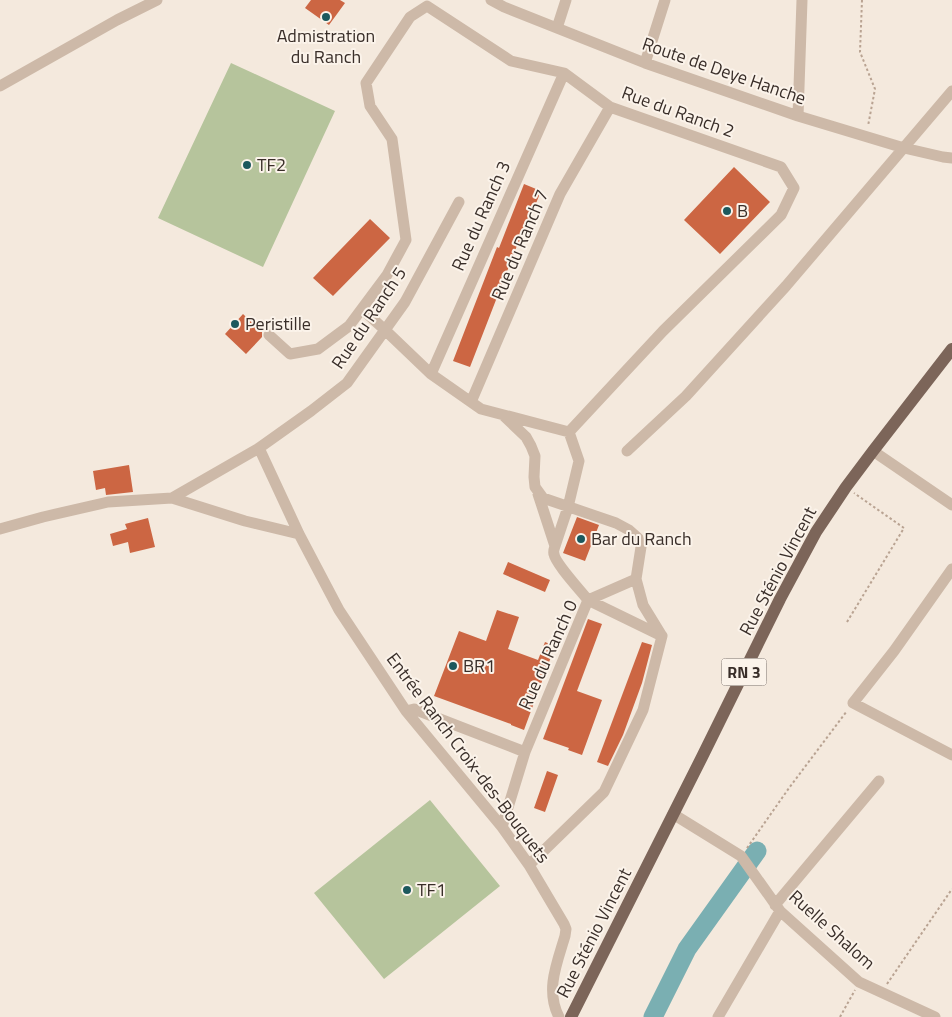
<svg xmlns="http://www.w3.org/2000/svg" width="952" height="1017" viewBox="0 0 952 1017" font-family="'Titillium Web',sans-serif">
<rect width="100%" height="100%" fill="#f4e9dd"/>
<path fill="#b6c49c" d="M231 63 335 111 263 267 158 218Z
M430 800 500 886 384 979 314 893Z"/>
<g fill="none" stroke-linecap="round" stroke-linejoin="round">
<path stroke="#7aafb2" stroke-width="19" d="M653 1017 687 949 757 851"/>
</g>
<path fill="#cc6643" d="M311 0H340L345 3 329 25 305 8Z
M734 167 770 202 720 254 684 220Z
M524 184 541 191 520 243H518L470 367 453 361 497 247 499 248Z
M370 219 390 238 333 296 313 278Z
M243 314 262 332V337L246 354 225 334Z
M129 465 133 492 106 495 105 488 96 490 93 471Z
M577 517 599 525 585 561 563 553Z
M148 518 155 547 130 553 128 542 113 546 110 534 127 529 125 524Z
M508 562 550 580 545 592 503 574Z
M497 610 519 617 508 649 538 660 545 642 555 646 524 730 511 725V724L434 696 459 631 486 641Z
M588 619 602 624 577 691 602 700 582 755 568 750 569 748 543 739Z
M642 642 652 645 642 683 623 735 608 766 597 762Z
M547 771 558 775 545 812 534 808Z"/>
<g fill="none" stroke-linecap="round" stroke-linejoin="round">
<path stroke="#b9a392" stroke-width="2" stroke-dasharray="2.5 2.5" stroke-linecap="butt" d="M862 0 860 52 875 89 868 126
M847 622 904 528 854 493
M747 848 789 788 847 711
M887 984 952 889
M840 1017 855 990"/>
<path stroke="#cdb9a8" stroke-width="11" d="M491 0 504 7 645 63 798 116 904 148 943 157 952 158
M557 28 566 0
M645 63 665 0
M0 86 117 20 157 0
M798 116 802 0
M362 309 385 330 431 374 481 409 569 432 579 461 568 507 555 546C554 549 553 552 554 554 555 563 581 591 588 600L636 579
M269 335 290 354 318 349 349 326 387 275 406 240 392 139 370 106 366 83 410 17 427 6 511 61 564 73 610 107 781 167 794 188 781 215 663 331 569 432
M431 374 564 73
M471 402 560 194 610 107
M504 416 526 437 531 446 535 456 534 477 535 487 543 498 616 523 629 530 638 538 641 547 636 579 643 605 662 636
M259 448 299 534 339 610 406 711 502 827 529 865 564 924 566 929 565 936C557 963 545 990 559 1017
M627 451 686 396 786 286 952 91
M873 451 952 505
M538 494 555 546
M172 498 259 448 311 411 347 383 405 302 459 202
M0 529 43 517 108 502 172 498 245 521 299 534
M952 569 894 651 853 703 952 755
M406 711 414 709 525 752
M673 814 741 856 780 911 859 982 935 1017
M502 827 525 752 588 600 662 636 643 710 604 792 529 865
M775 905 879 781
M718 1017 780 911"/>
<path stroke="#7c6559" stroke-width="12" d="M571 1017 702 757 780 599 816 532 846 487 873 451 952 349"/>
</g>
<g fill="#1c585d" stroke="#fbf3ea" stroke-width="2">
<circle cx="326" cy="17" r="5"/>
<circle cx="247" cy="165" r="5"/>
<circle cx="727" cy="211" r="5"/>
<circle cx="235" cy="324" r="5"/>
<circle cx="581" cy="539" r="5"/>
<circle cx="453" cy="666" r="5"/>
<circle cx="407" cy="890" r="5"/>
</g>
<g text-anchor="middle" stroke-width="4" stroke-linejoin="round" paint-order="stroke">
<rect fill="#fbf3ea" stroke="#736963" stroke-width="1" x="721.5" y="658.5" width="45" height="27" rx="4"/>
<g font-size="16" font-weight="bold" fill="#392e29">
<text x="744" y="678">RN 3</text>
</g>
<g font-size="18" fill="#392e29" stroke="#fbf3ea" text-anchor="start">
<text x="326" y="42" text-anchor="middle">Admistration<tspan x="326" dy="21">du Ranch</tspan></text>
<text x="257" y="171">TF2</text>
<text x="737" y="217">B</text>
<text x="245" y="330">Peristille</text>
<text x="591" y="545">Bar du Ranch</text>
<text x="463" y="672">BR1</text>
<text x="417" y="896">TF1</text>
</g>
<g font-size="18" fill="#392e29" stroke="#fbf3ea">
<text transform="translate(724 71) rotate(19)" y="6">Route de Deye Hanche</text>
<text transform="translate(678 112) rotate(20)" y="6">Rue du Ranch 2</text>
<text transform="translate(481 216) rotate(-66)" y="6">Rue du Ranch 3</text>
<text transform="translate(520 245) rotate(-67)" y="6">Rue du Ranch 7</text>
<text transform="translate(369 318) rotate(-56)" y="6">Rue du Ranch 5</text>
<text transform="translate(778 571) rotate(-62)" y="6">Rue Sténio Vincent</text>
<text transform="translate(548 655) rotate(-66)" y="6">Rue du Ranch 0</text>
<text transform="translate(468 758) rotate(53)" y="6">Entrée Ranch Croix-des-Bouquets</text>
<text transform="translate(832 930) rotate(42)" y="6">Ruelle Shalom</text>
<text transform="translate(594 933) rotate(-63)" y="6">Rue Sténio Vincent</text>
</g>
</g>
</svg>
